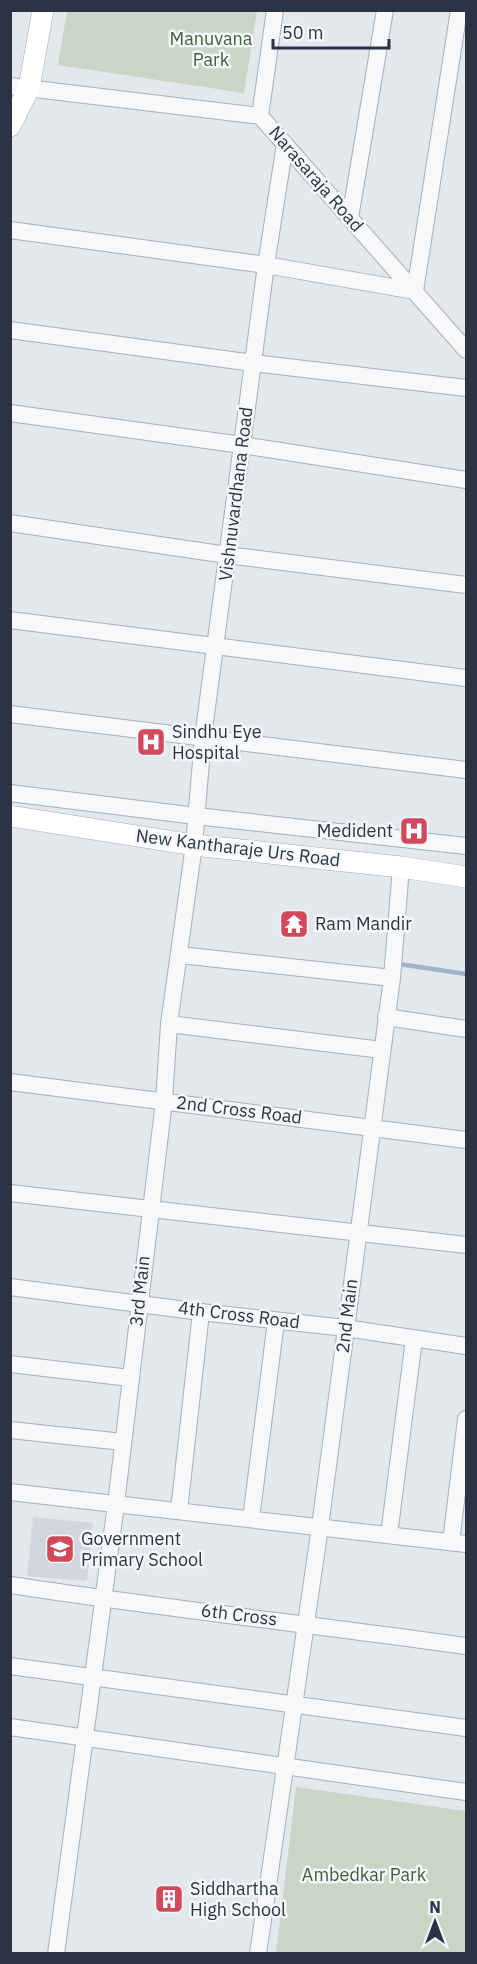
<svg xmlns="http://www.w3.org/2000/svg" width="477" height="1964" viewBox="0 0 477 1964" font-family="'IBM Plex Sans',sans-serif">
<rect width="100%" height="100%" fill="#e4e7ec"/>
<path fill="#d2d6de" d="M33 1517 93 1523 87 1581 27 1576Z"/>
<path fill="#c9d6c5" d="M67 11H257L244 93 58 65Z
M296 1787 466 1811V1953H276Z"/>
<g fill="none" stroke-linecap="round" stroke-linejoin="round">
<path stroke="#9fb4cc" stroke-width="4.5" d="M399 964 466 974"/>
<g stroke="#a9aeb7" stroke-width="18">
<path id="minor" d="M10 86 260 116 466 350
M260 116 275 10
M350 218 385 10
M10 230 266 265 415 291 459 10
M10 330 253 363 466 388
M10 413 242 445 466 480
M10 523 227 555 466 585
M10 620 466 678
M10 714 466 770
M10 793 196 816 466 846
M180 955 392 978
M386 1017 466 1029
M169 1024 382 1050
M10 1082 466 1140
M10 1193 466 1245
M10 1287 201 1312 345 1328 466 1346
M10 1364 130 1378
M10 1430 123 1442
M10 1492 466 1544
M179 1511 201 1312
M251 1519 276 1321
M389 1535 414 1339
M451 1542 466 1419
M10 1585C162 1608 315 1625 466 1646
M10 1666 466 1728
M10 1727 466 1792
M56 1954 116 1504 164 1101 169 1024 194 845 203 737 266 265 285 144
M258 1954 320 1527 392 978 401 867"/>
</g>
<g stroke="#a3abb8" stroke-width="22">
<path id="major" d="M10 126 29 88 43 10
M10 816 194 845 401 867 466 877"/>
</g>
<use href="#minor" stroke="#f7f8fa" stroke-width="16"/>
<use href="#major" stroke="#fff" stroke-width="21"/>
</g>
<defs>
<g id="hospital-square" transform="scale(1.5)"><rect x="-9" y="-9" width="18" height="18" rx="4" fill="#d1495b" stroke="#f4f6f9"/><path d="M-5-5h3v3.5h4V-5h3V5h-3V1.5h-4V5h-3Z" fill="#fff"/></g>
<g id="temple-square" transform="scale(1.5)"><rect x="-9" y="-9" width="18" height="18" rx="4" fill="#d1495b" stroke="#f4f6f9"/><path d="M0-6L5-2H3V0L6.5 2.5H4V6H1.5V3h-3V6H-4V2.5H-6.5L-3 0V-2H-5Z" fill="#fff"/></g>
<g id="school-square" transform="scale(1.5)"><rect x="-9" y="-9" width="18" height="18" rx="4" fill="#d1495b" stroke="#f4f6f9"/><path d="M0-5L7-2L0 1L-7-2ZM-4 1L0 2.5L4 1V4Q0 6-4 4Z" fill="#fff"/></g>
<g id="building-square" transform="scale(1.5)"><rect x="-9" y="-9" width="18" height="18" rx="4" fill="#d1495b" stroke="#f4f6f9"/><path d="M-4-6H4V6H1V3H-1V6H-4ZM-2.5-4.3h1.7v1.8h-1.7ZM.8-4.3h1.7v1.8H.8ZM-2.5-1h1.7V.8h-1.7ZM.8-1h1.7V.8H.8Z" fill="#fff"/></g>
</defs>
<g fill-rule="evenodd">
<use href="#hospital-square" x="151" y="742"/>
<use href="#hospital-square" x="414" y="831"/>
<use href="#temple-square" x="294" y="924"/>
<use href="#school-square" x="60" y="1549"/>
<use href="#building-square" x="169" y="1899"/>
</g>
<g text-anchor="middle" stroke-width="5" stroke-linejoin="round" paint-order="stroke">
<g font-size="18" fill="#3f6138" stroke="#f4f6f9">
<text x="211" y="45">Manuvana<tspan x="211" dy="21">Park</tspan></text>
<text x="364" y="1881">Ambedkar Park</text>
</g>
<g font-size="18" fill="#2b3445" stroke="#f4f6f9">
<text transform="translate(316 179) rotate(49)" y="6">Narasaraja Road</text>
<text transform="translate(236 494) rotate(-83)" y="6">Vishnuvardhana Road</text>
<text transform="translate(238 848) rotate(7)" y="6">New Kantharaje Urs Road</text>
<text transform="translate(239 1110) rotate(7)" y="6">2nd Cross Road</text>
<text transform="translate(140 1291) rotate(-84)" y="6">3rd Main</text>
<text transform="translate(239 1315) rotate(7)" y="6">4th Cross Road</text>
<text transform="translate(347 1316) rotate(-83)" y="6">2nd Main</text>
<text transform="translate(239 1615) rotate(7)" y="6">6th Cross</text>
</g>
<g font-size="18" fill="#2b3445" stroke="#f4f6f9" text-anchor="start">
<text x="172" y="738">Sindhu Eye<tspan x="172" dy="21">Hospital</tspan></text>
<text x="393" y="837" text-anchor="end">Medident</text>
<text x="315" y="930">Ram Mandir</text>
<text x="81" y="1545">Government<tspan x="81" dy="21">Primary School</tspan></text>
<text x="190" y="1895">Siddhartha<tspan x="190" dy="21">High School</tspan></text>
</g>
</g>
<rect width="477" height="1964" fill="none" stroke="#2b3445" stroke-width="24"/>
<g transform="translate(435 1922)" stroke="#f4f6f9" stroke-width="4.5" paint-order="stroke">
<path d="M0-4.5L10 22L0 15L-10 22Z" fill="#2b3445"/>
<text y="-9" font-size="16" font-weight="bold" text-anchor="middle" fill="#2b3445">N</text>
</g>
<path d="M273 39v9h116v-9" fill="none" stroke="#2b3445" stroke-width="3"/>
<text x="282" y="39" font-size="18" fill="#2b3445" stroke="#f4f6f9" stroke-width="4.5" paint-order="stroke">50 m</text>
</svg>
